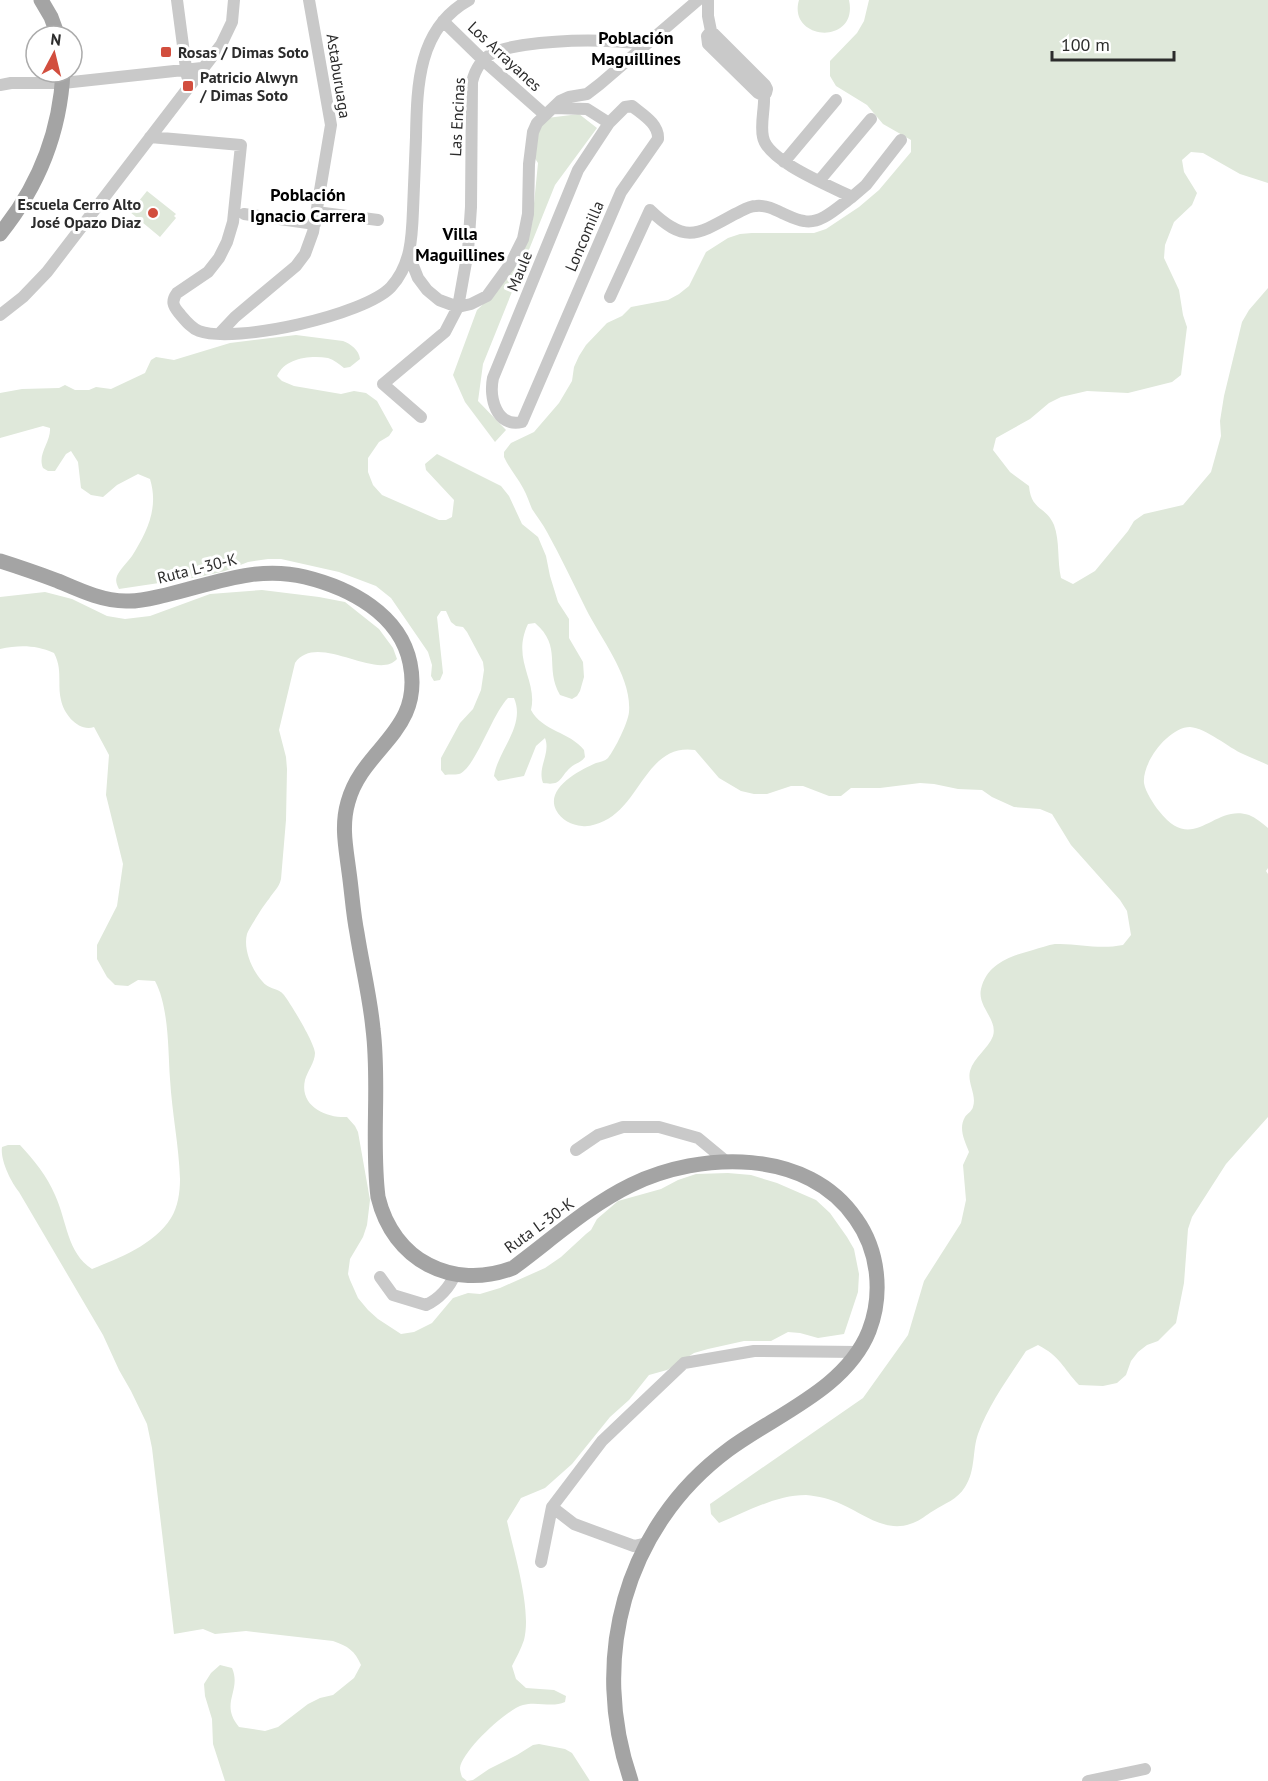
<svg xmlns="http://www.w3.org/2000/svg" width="1268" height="1781" viewBox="0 0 1268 1781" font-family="'PT Sans',sans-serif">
<rect width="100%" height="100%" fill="#fff"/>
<path fill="#dfe8da" d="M799 0H849C859 46 787 41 799 0Z
M869 0H1268V183L1240 174 1203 153 1191 152 1182 160 1184 172 1197 193 1192 205 1174 222 1165 245 1164 258 1179 290 1183 315 1187 327 1181 375 1172 382 1128 393 1087 391 1061 397 1049 403 1030 419 996 438 993 450 1010 472 1029 486C1031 511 1046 506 1054 525 1060 541 1057 561 1061 578L1073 584 1095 571 1128 531 1134 521 1144 514 1183 505 1211 472 1221 436 1220 421 1224 396 1242 322 1249 310 1268 288V765C1260 761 1251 758 1243 754 1229 748 1206 728 1190 727 1169 727 1142 762 1144 783 1145 791 1154 805 1159 811 1194 856 1213 803 1249 815 1256 818 1262 823 1268 828V868L1266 871 1268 874V1117L1226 1164 1192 1217 1188 1229 1184 1283 1176 1323 1158 1341 1147 1345 1138 1352 1131 1361 1126 1375 1117 1383 1103 1386 1079 1385C1062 1367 1061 1357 1038 1345L1026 1351C1009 1377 989 1404 978 1434 972 1451 976 1470 965 1487 957 1500 945 1503 933 1511 926 1515 921 1520 913 1523 886 1534 864 1514 841 1504 831 1499 818 1496 806 1495 775 1495 747 1512 719 1523L711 1514 710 1504 863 1398 908 1335 924 1281 961 1223 966 1200 963 1165 969 1152C965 1141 958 1129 965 1117 967 1114 972 1111 973 1107 977 1095 967 1083 970 1071 974 1057 988 1049 993 1036 998 1019 977 1007 981 989 987 963 1011 956 1033 950 1040 948 1048 945 1055 944 1079 943 1097 950 1123 945L1131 935 1127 911 1120 900 1071 845 1052 814 1040 809 1014 807 992 797 982 790 958 789 934 784 920 783 880 788H851L841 796H829L803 786H791L767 794H754L741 791 719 778 695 750C647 743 641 804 604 821 597 824 590 827 582 826 572 825 561 820 556 810 545 788 580 770 596 763 600 762 605 761 608 758 615 749 628 723 629 712 632 677 601 639 586 609 573 583 561 557 547 532 543 524 537 517 532 509 529 502 527 495 523 488 517 477 509 468 504 457V452L511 443 534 432 559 403 572 381 574 367 579 356 586 345 607 323 622 316 631 307 668 300 679 294 689 286 706 252 728 238 740 234 752 233H814L826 229 859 207 879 190 911 152V140L883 124 867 105 836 86 830 76V61L857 33 864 21Z
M579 114 597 128 555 185 483 364 478 401 506 430 495 442 465 402 453 375 477 310 499 289 532 224 538 163 534 157 538 131 547 118Z
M147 191 176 214 174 216 176 218 160 237 130 212Z
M296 335 343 341C351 344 359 350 360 359L350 367 344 368C339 364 334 360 328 358 310 355 285 358 277 376L282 381 294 386 341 394 354 391 366 393 377 401 393 430 389 436 379 442 368 458V472L373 485 382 495 439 520H446L452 517 454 500 426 470 425 464 437 454 501 486 509 496 522 524 538 537 546 556 550 576 558 602 569 619V638L583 662 584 677 580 691 577 696 572 699 560 695C544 667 563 647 535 623L528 624C511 660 538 680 531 710 542 731 570 732 584 750L585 757C581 763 575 763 570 768 559 778 562 786 543 783 537 767 551 754 545 738L536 746 524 776 498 781 494 776C498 750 526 726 514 698H508C492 714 475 769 459 774 455 775 449 774 445 775L441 770V758L460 723 473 709 481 690 484 670 483 662 467 632 463 627 456 626 451 622 446 611H441L437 617 443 673 440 680 434 681 431 676 432 665 428 652 391 598 376 586 339 572 281 559H268L248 562 225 571 199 577 119 589C117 585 115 581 117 576 120 569 127 563 132 556 147 532 159 508 150 479L138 474 117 485 103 497 91 495 81 488 78 462 71 451 66 454 55 471H48L43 468C37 454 51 442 50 428L43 426 0 438V393L22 389 59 388 65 385 75 390H89L96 387 111 389 145 373 151 360 156 357 174 360 230 343Z
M262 590 319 597 345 602 379 629 393 648 397 659C377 682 317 631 295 663L279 730 286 757 287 769 286 820 281 879C279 888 273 892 269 899 265 903 248 930 247 934 243 949 252 970 262 981 268 990 278 987 284 995 291 1004 315 1044 315 1053 315 1062 307 1072 305 1080 299 1106 326 1118 347 1117L355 1126 358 1132 370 1200 367 1225 363 1237 350 1259 348 1274 350 1280 358 1298 368 1310 378 1319 401 1334 414 1332 432 1323 453 1298 468 1293 480 1294 500 1288 545 1268 561 1257 586 1234 591 1230 597 1219 618 1201 661 1189 678 1180 696 1174 728 1173 751 1175 777 1183 816 1200 830 1213 847 1237 854 1249 859 1274 858 1292 844 1334 818 1338 800 1333 788 1332 771 1341H744L708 1349 694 1353 667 1370 649 1375 629 1400 610 1417 572 1464 545 1488 521 1498 507 1521C514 1553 532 1609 524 1640 521 1649 516 1658 512 1666L516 1679 526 1688 554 1690 566 1696 565 1702C552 1708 537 1701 523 1705 507 1709 462 1751 460 1768 460 1771 461 1774 462 1777L467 1781 473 1780 489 1769 517 1755 533 1745 539 1744 565 1749 572 1753 590 1781H225L213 1744 212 1719 205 1696 204 1684 211 1673 220 1665 232 1668C242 1691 219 1703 239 1727L265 1731 278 1727 308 1704 320 1698 333 1695 354 1678 361 1665C355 1651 348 1646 333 1641L246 1631 215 1634 203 1629 174 1634 152 1448 147 1424 131 1391 119 1370 103 1335 19 1192C11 1182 0 1160 2 1147L8 1145H20C34 1160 47 1176 55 1195 67 1221 67 1253 92 1269 119 1258 154 1245 171 1218 178 1207 180 1192 180 1179 179 1146 172 1113 170 1079 168 1050 169 1007 155 981L138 980 128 986 115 985 107 977 97 959V945L117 906 123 864 106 795 109 755 94 727C79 732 64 715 61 700 57 684 63 670 54 653 35 645 20 645 0 649V597L45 592 72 599 107 616 125 619 150 616 210 594Z"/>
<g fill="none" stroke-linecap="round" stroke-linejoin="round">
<path stroke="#c9c9c9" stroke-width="12" d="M177 0 187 76
M708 0V16L711 31 765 85 767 89 766 93 762 95 758 93 708 44 707 36 711 31
M443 21 483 60 544 114
M0 85 11 83H63L202 68
M764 95C765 108 760 124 763 137 767 161 830 186 852 197L866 185 901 140
M632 106C643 115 659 124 658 139L621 192 522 422C496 428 489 397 493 378L578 170 609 123 625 107Z
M553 108 587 109 609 123
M150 137 241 145 233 222 227 242 219 258 208 272 177 293C171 301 173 306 179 313 185 320 191 328 199 331 235 344 365 315 391 287 411 265 412 238 413 210 414 185 415 161 416 137 417 85 418 28 469 0
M784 162 836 100
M819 181 871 119
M316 212 378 220
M244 214 315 224
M411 249 412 263 418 278 427 290 439 300 458 307 471 304 487 296 511 263 523 239 528 214 529 164 533 132 537 123 560 101 569 97 587 94 600 84 698 0
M610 297 650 210C685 244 697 235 735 214 742 211 748 206 756 206 766 205 774 209 782 213 789 216 796 220 804 221 821 225 839 206 852 197
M0 315 23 297 47 272 221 45 232 22 234 0
M219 334 235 317 296 266 305 254 313 232 331 125 309 0
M421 417 383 384 445 332 458 307 468 251 471 207 472 82C475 70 481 59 493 53 502 48 514 47 524 45 565 39 605 39 646 44
M576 1150 598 1135 623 1127H659L698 1138 727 1162
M380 1277 393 1295 426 1305C439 1299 450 1287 455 1274
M552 1507 574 1524 634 1546 647 1543
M541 1562 552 1507 602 1441 684 1363 754 1351 858 1352
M1088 1781 1145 1769"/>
<path stroke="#a4a4a4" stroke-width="15" d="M41 0 51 17 58 36
M0 234C38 187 60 132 63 72
M0 561C19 567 39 574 58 581 79 590 102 601 126 601 139 602 152 598 166 595 213 584 256 565 305 577 350 588 400 614 410 663 424 732 363 747 348 802 341 826 346 848 349 872 352 893 353 913 357 933 362 965 370 997 373 1029 380 1084 371 1141 378 1197 393 1260 452 1291 513 1268 551 1240 588 1206 631 1185 701 1151 808 1148 856 1219 879 1251 883 1295 869 1331 846 1389 775 1415 728 1450 624 1527 589 1660 631 1781"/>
</g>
<g fill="#d24e3e" stroke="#fff" stroke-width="2">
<rect x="160" y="46" width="12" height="12" rx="3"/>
<rect x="182" y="80" width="12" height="12" rx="3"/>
<circle cx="153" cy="213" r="6"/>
</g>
<g text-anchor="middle" stroke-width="6" stroke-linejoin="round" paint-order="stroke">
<g font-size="16" font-weight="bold" fill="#2c2c2c" stroke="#fff" text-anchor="start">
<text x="178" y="58">Rosas / Dimas Soto</text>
<text x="200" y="83">Patricio Alwyn<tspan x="200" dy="18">/ Dimas Soto</tspan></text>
<text x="141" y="210" text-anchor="end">Escuela Cerro Alto<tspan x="141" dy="18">José Opazo Diaz</tspan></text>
</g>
<g font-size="16" fill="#2c2c2c" stroke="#fff">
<text transform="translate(505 56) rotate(43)" y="6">Los Arrayanes</text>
<text transform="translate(339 76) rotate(81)" y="6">Astaburuaga</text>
<text transform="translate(457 117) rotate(-87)" y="6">Las Encinas</text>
<text transform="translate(584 236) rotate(-67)" y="6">Loncomilla</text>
<text transform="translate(519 271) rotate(-68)" y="6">Maule</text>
<text transform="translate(197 568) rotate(-14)" y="6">Ruta L-30-K</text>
<text transform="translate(539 1225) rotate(-36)" y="6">Ruta L-30-K</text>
</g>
<g font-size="18" font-weight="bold" fill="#000" stroke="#fff">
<text x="636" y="44">Población<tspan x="636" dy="21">Maguillines</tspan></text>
<text x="308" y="201">Población<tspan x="308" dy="21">Ignacio Carrera</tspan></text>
<text x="460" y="240">Villa<tspan x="460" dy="21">Maguillines</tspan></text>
</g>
</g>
<g transform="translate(54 54) rotate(7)"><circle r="28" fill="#ffffff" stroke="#ababab" stroke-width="1.5"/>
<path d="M0-4.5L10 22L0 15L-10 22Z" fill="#d24e3e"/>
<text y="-9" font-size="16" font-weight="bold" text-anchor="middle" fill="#2c2c2c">N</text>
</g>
<path d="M1052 51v9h122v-9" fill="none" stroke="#2c2c2c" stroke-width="3"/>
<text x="1061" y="51" font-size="18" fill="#2c2c2c" stroke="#ffffff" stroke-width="4.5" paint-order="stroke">100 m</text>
</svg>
